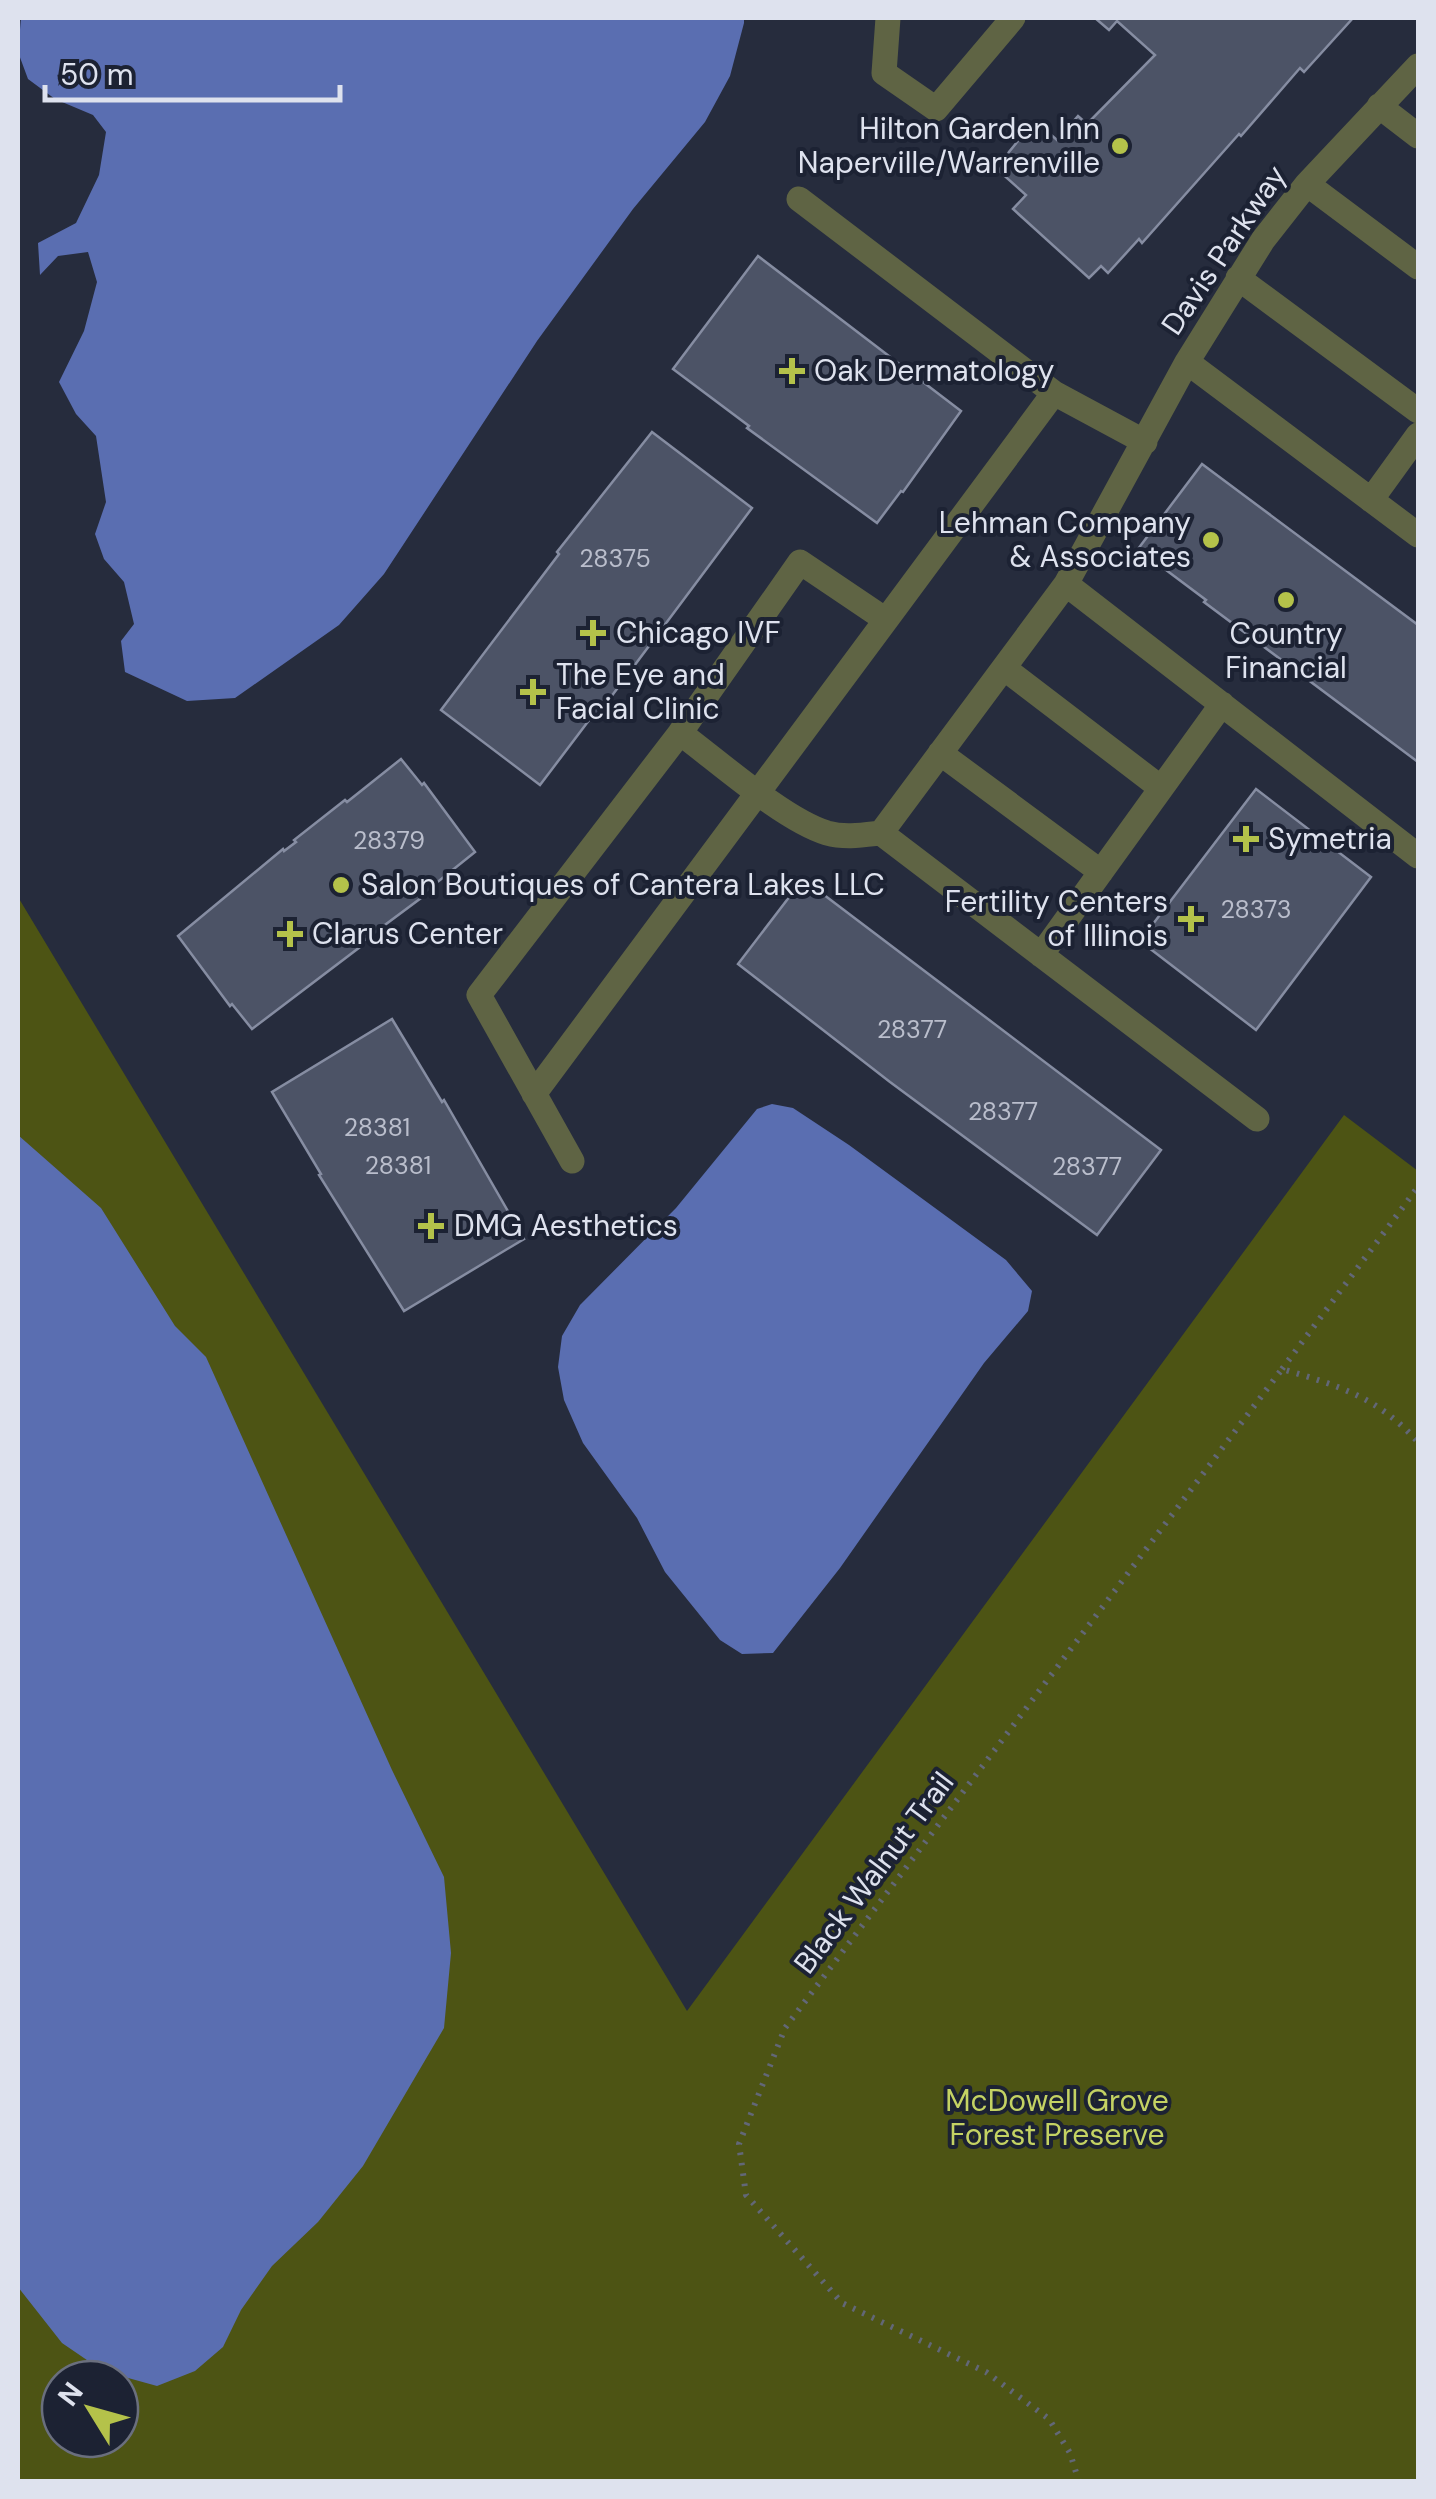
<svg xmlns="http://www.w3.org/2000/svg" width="1436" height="2499" viewBox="0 0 1436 2499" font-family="'DM Sans',sans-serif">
<rect width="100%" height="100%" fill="#262c3d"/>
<path fill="#4d5414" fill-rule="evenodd" d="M18 897 687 2011 1344 1115 1418 1171V2481H18ZM60 2379H120V2439H60Z"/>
<path fill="#5a6eb1" d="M21 18H744V23L730 76 705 122 633 209 537 341 384 574 339 625 235 698 187 701 125 672 121 641 134 624 124 582 104 559 95 534 106 502 96 436 76 414 59 382 84 331 97 282 88 252 58 256 40 275 38 243 76 223 99 175 106 132 93 115 55 99 28 79 18 52Z
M772 1104 793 1108 849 1145 1006 1260 1032 1291 1028 1311 984 1363 840 1568 773 1653 742 1654 720 1640 665 1572 637 1518 583 1443 564 1400 558 1367 562 1336 580 1305 676 1208 757 1109Z
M18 1135 101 1208 175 1326 206 1357 392 1770 444 1877 451 1953 444 2028 363 2166 318 2222 272 2266 241 2310 223 2347 195 2371 157 2386 103 2371 62 2343 18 2287Z"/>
<path fill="#4c5366" stroke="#868da2" stroke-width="2.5" d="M1095 18H1353L1304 72 1300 68 1241 136 1239 134 1142 243 1139 239 1108 273 1101 266 1089 278 1013 209 1026 195 999 171 1009 152 1022 136 1041 126 1057 140 1078 116 1087 124 1155 55 1117 21 1109 30Z
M758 256 961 411 903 492 901 491 877 523 747 428 749 426 673 369Z
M652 432 752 508 596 717 593 715 540 785 441 710 559 554 557 552Z
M1202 464 1418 625V762L1204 602 1206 600 1138 549Z
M401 759 422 785 424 783 475 852 420 896 421 898 358 945 360 947 252 1029 232 1004 230 1006 178 936 283 849 284 851 296 842 294 840 345 800 347 802Z
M1256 789 1371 877 1256 1030 1140 941Z
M803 879 1161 1150 1097 1235 890 1082 738 964Z
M392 1019 442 1102 444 1100 524 1239 404 1311 319 1175 321 1174 272 1092Z"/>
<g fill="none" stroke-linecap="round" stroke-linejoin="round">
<path stroke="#626777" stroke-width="6" stroke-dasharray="2.5 8" stroke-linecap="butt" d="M1282 1369 1418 1187
M1079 2482 1070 2453 1049 2419 986 2372 842 2303 746 2195 739 2144 785 2028 1282 1369C1339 1386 1376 1396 1418 1442"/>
<path stroke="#5f6444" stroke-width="25" d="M888 18 884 73 936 109 1013 18
M1379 106 1418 136
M1307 184 1418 267
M799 199 1054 393 886 620
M1238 278 1418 411
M1187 362 1418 535
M1054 393 1145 442
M1371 500 1418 435
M1066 584 1418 856
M1004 668 1161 788
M940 753 1101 872
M881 833 1257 1119
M1041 955 1222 704
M534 1094 886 620 800 562 680 733
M572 1161 479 995 680 733C718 761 784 820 827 833 845 838 863 835 881 833L1066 584 1187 362 1263 240 1307 184 1418 66"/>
</g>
<g fill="#b4c24a" stroke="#1c2233" stroke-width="4">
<circle cx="1120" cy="146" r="10"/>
<path d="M787 356h10v10h10v10h-10v10h-10v-10h-10v-10h10z"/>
<circle cx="1211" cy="540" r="10"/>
<circle cx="1286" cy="600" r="10"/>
<path d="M588 618h10v10h10v10h-10v10h-10v-10h-10v-10h10z"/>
<path d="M528 677h10v10h10v10h-10v10h-10v-10h-10v-10h10z"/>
<path d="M1241 824h10v10h10v10h-10v10h-10v-10h-10v-10h10z"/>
<circle cx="341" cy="885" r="10"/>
<path d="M1186 904h10v10h10v10h-10v10h-10v-10h-10v-10h10z"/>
<path d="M285 919h10v10h10v10h-10v10h-10v-10h-10v-10h10z"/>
<path d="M426 1211h10v10h10v10h-10v10h-10v-10h-10v-10h10z"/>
</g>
<g text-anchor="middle" stroke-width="8" stroke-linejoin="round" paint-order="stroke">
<g font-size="25" fill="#babecc">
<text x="615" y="567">28375</text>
<text x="389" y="849">28379</text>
<text x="1256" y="918">28373</text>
<text x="912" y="1038">28377</text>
<text x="1003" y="1120">28377</text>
<text x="377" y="1136">28381</text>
<text x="398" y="1174">28381</text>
<text x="1087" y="1175">28377</text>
</g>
<g font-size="30" fill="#dee2ee" stroke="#1c2233" text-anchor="start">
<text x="1100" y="139" text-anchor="end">Hilton Garden Inn<tspan x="1100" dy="34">Naperville/Warrenville</tspan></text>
<text x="814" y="381">Oak Dermatology</text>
<text x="1191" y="533" text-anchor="end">Lehman Company<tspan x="1191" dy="34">&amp; Associates</tspan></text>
<text x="616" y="643">Chicago IVF</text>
<text x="1286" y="644" text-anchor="middle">Country<tspan x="1286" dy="34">Financial</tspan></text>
<text x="556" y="685">The Eye and<tspan x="556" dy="34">Facial Clinic</tspan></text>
<text x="1268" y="849">Symetria</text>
<text x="361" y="895">Salon Boutiques of Cantera Lakes LLC</text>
<text x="1168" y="912" text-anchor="end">Fertility Centers<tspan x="1168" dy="34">of Illinois</tspan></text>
<text x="312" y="944">Clarus Center</text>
<text x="454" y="1236">DMG Aesthetics</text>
</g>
<g font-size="30" fill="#dee2ee" stroke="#1c2233">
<text transform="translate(1224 250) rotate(-56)" y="10">Davis Parkway</text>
<text transform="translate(874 1873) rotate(-53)" y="10">Black Walnut Trail</text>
</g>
<g font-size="30" fill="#c4d263" stroke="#1c2233">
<text x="1057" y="2111">McDowell Grove<tspan x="1057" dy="34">Forest Preserve</tspan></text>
</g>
</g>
<rect width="1436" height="2499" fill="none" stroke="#dee2ee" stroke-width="40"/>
<g transform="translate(90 2409) rotate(307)"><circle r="48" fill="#1c2233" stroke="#6a6f7e" stroke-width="2.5"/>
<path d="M0-8L18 38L0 25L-18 38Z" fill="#b4c24a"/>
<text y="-15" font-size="28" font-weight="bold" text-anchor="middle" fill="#dee2ee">N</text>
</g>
<path d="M45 85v15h295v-15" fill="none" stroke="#dee2ee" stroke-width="5"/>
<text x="60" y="85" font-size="30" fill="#dee2ee" stroke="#1c2233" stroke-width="8" paint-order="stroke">50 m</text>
</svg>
